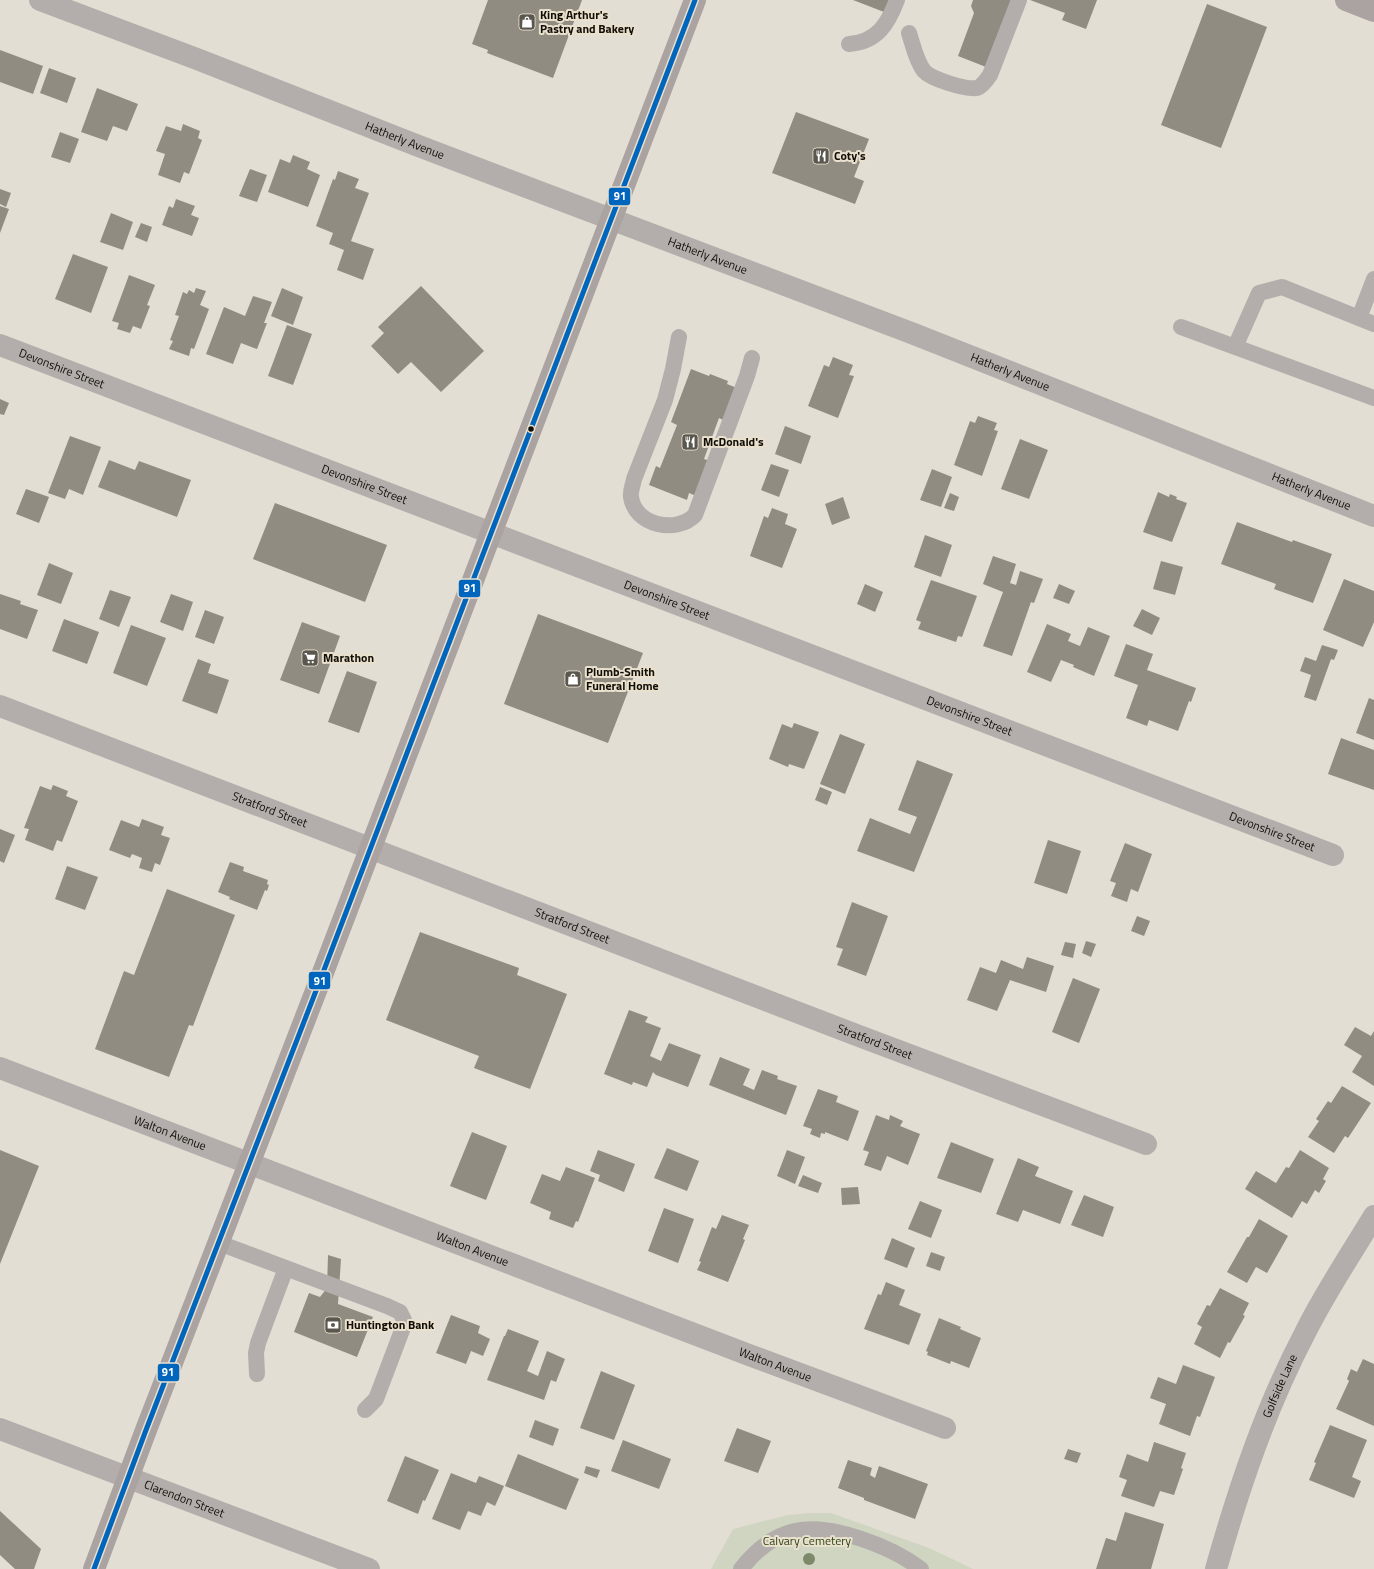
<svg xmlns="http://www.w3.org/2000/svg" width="1374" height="1569" viewBox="0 0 1374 1569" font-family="'Titillium Web',sans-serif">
<rect width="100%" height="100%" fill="#e3ded3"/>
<path fill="#cfd5c1" d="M811 1513H831L929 1548 973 1569H711L733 1529 788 1515Z"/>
<path fill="#918c81" d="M488 0H582L553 78 487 53 488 50 472 44Z
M853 0H889L884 12Z
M973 0H1013L986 67 958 56 974 13 971 6Z
M1030 0H1097L1086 29 1062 20 1065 13Z
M1207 4 1267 27 1221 148 1161 125Z
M0 50 43 66 33 94 0 82Z
M49 68 76 78 67 103 40 93Z
M97 88 138 104 127 131 113 126 107 141 81 132Z
M796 112 869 139 854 177 864 181 855 204 772 173Z
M183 124 200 131 198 138 202 140 189 174 184 172 180 183 158 175 165 154 156 151 166 126 181 131Z
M60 132 79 139 70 163 51 157Z
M293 155 310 162 307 169 320 175 308 207 268 192 280 159 290 163Z
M250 169 267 175 257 202 239 196Z
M338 171 359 179 355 188 369 193 351 241 374 249 363 280 337 270 344 250 329 244 333 233 316 226 333 179 335 180Z
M0 189 11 193 6 207 0 204Z
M176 199 195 206 191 215 199 218 192 236 162 225 169 206 173 208Z
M0 206 9 209 0 233Z
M111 213 133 222 123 250 100 242Z
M141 223 152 227 147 242 135 237Z
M73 254 108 267 91 313 55 299Z
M129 275 155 285 147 305 150 306 141 329 133 326 130 333 117 329 119 323 112 321Z
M421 286 484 351 441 392 411 362 398 374 371 346 384 333 378 327Z
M196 288 206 291 200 305 209 309 194 349 191 348 189 356 169 349 173 341 170 340 179 316 175 315 183 292 187 294 189 290 194 293Z
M282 288 303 297 293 325 271 316Z
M253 296 272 302 264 323H267L257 349 241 343 233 364 206 354 224 307 245 316Z
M287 325 312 334 293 385 268 376Z
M833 357 853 365 849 375 854 376 838 418 808 406 824 365 829 367Z
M691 369 709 376 710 374 728 381 727 384 737 388 725 421 719 418 704 459 710 461 696 496 689 493 687 500 649 485 656 466 660 468 677 425 671 422Z
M0 399 9 403 4 415 0 414Z
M978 416 997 423 994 430 998 431 982 476 954 465 970 421 975 423Z
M785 426 811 436 801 464 775 454Z
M70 436 101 447 83 495 69 489 65 499 48 493Z
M1020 439 1048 450 1029 499 1001 489Z
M109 460 135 470 139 461 191 480 177 517 98 487Z
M771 464 789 470 779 497 761 490Z
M932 469 952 477 941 507 920 500Z
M26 489 49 497 39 523 16 514Z
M1158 492 1169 497 1170 494 1177 497 1176 499 1187 503 1172 542 1143 532Z
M950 493 959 497 954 511 944 508Z
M843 497 850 518 832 525 825 504Z
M275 503 387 545 365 602 253 559Z
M772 508 788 514 785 524 797 529 782 568 750 556 764 516 768 518Z
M1237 522 1292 542 1293 540 1332 554 1313 603 1274 589 1276 584 1221 564Z
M925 535 952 545 941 577 914 567Z
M993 556 1016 564 1010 583 1016 585 1020 571 1043 579 1034 603 1031 602 1012 656 983 646 1003 592 983 584Z
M1161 561 1183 567 1175 595 1153 589Z
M49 563 73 573 61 604 37 595Z
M1344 579 1374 591V622L1363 647 1323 630Z
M931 580 977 596 962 637 958 636 956 642 918 629 921 622 916 620Z
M865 584 883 592 875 612 857 604Z
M1059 584 1075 591 1069 604 1053 598Z
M110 590 131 597 119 627 99 619Z
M0 594 21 601 20 604 38 610 27 639 0 629Z
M171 594 193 602 183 631 160 622Z
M1142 609 1160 618 1152 635 1133 626Z
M205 610 224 617 214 644 195 637Z
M538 614 643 653 608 743 504 704Z
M64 619 99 632 87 664 52 651Z
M302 622 340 636 319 694 280 680Z
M1047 624 1071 634 1068 641 1080 646 1088 627 1110 636 1094 676 1073 667 1074 665 1061 660 1051 682 1027 672Z
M131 625 166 638 147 686 113 673Z
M1126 644 1153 654 1147 670 1196 688 1191 702 1189 701 1178 731 1149 720 1147 726 1126 718 1138 685 1114 676Z
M1322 645 1338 650 1334 660 1331 659 1316 701 1304 697 1311 675 1300 671 1305 657 1316 661Z
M198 659 211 664 208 673 229 680 217 714 182 701Z
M347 671 377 682 359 733 328 722Z
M1369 698 1374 700V740L1356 733Z
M794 723 819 732 804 769 789 764 788 767 769 759 782 724 792 728Z
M840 734 865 744 845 794 820 784Z
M1341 738 1374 750V790L1328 774Z
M917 760 953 774 914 872 857 851 870 818 910 834 917 817 898 810Z
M53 785 68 791 66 796 78 801 62 842 57 840 53 851 25 840 29 829 24 828 40 786 51 790Z
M820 787 832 792 827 805 815 800Z
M142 819 164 827 161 835 170 838 160 865 155 863 152 872 139 868 142 858 132 854 130 858 109 850 121 820 139 827Z
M0 829 15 835 4 863 0 861Z
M1048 840 1081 851 1067 894 1034 883Z
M1125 843 1152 854 1138 892 1131 889 1127 902 1111 896 1116 883 1110 881Z
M230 862 244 867 243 871 268 880 267 884 269 885 267 891 265 890 257 910 229 899 230 897 218 892Z
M67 866 98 877 85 910 55 899Z
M167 889 235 915 193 1026 189 1025 169 1077 95 1049 124 971 134 975Z
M852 902 888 916 866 976 837 965 843 949 836 947Z
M1137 916 1150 921 1144 936 1131 931Z
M420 932 519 968 517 975 567 994 530 1089 474 1068 479 1056 386 1020Z
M1086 941 1096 944 1091 957 1082 953Z
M1065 942 1076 944 1073 958 1061 955Z
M1027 957 1054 966 1046 992 1010 980 997 1011 967 1000 980 967 996 973 1001 960 1023 969Z
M1073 978 1100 989 1079 1043 1052 1032Z
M629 1010 648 1017 645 1022 661 1028 650 1056 661 1061 669 1043 701 1055 688 1087 656 1075 653 1072 647 1087 633 1082 632 1085 604 1074Z
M1355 1027 1371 1036 1374 1031V1086L1352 1072 1362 1056 1344 1045Z
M720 1057 750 1069 743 1085 754 1090 762 1070 778 1076 777 1079 797 1086 786 1115 709 1085Z
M1342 1086 1371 1103 1348 1138 1345 1136 1334 1153 1308 1137 1319 1121 1316 1119 1328 1101 1331 1103Z
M818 1089 838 1096 836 1102 859 1111 848 1141 825 1132V1134L821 1133 820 1138 810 1134 812 1129 803 1126Z
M876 1115 889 1120 890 1115 903 1121 900 1126 920 1134 908 1165 887 1156 881 1171 864 1165 869 1152 863 1150Z
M472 1132 507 1146 486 1200 450 1186Z
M951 1142 994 1159 981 1193 937 1178Z
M667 1148 699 1161 687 1191 654 1178Z
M0 1150 39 1166 0 1264Z
M598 1150 635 1164 624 1192 598 1181 600 1175 590 1171Z
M787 1150 805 1157 795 1184 777 1176Z
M1300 1150 1329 1168 1323 1179 1326 1181 1319 1193 1315 1190 1307 1204 1302 1201 1292 1218 1245 1189 1256 1171 1276 1183 1286 1167 1289 1168Z
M1018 1158 1039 1167 1035 1176 1073 1191 1060 1224 1023 1210 1018 1222 996 1214Z
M566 1167 595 1178 578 1222 576 1221 573 1228 549 1219 551 1212 530 1203 542 1174 560 1181Z
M803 1175 822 1183 818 1193 798 1186Z
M858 1187 860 1204 842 1205 841 1188Z
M1084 1195 1114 1207 1103 1237 1071 1225Z
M920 1201 942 1210 931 1238 908 1229Z
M664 1208 694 1219 678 1263 648 1251Z
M722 1215 749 1225 743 1239 745 1240 728 1282 697 1270 701 1262 699 1261 712 1227 716 1229Z
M1259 1219 1288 1236 1267 1273 1256 1267 1247 1283 1227 1272 1247 1237H1249Z
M892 1238 915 1248 907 1268 884 1259Z
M931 1252 945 1257 940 1271 926 1266Z
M328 1255 341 1259 338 1304 373 1317 357 1357 294 1332 309 1293 320 1297 327 1288Z
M886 1282 905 1290 899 1305 921 1314 909 1345 864 1329 878 1294 881 1295Z
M1220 1288 1249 1303 1243 1315 1245 1316 1230 1343 1228 1342 1220 1358 1194 1344 1202 1327 1197 1324 1207 1305 1210 1306Z
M451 1315 480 1326 478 1333 490 1339 483 1356 471 1351 466 1364 436 1353Z
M939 1318 961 1327 960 1329 981 1338 969 1368 951 1361 950 1364 927 1355 928 1352 926 1351Z
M508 1329 539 1341 527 1371 538 1376 547 1351 565 1359 556 1382 551 1380 544 1400 487 1380 504 1336H505Z
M1363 1359 1374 1364V1426L1336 1409 1349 1381 1347 1379 1351 1369 1357 1372Z
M1183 1365 1215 1377 1200 1417 1197 1416 1190 1436 1159 1424 1166 1404 1150 1398 1158 1377 1176 1384Z
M601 1371 635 1385 614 1440 580 1428Z
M535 1420 559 1429 553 1446 529 1437Z
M1330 1425 1367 1440 1352 1477 1361 1481 1354 1498 1309 1480 1316 1463 1314 1462Z
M737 1428 771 1441 758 1473 724 1461Z
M623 1440 671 1459 659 1489 611 1471Z
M1154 1442 1186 1453 1181 1468 1183 1469 1174 1495 1160 1491 1154 1507 1121 1496 1127 1480 1119 1477 1127 1454 1148 1462Z
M1068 1449 1081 1453 1077 1463 1064 1459Z
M518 1454 579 1479 566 1510 505 1486Z
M405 1456 439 1470 425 1501 423 1500 418 1514 387 1501Z
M848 1460 872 1468 870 1475 875 1478 879 1466 928 1484 915 1519 864 1500V1498L838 1488Z
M586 1466 600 1470 597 1478 584 1473Z
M451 1473 476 1483 479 1476 504 1486 495 1506 487 1502 481 1516 468 1511 460 1530 432 1519Z
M0 1511 41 1549 34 1569H15L0 1555Z
M1125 1512 1164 1524 1151 1569H1096L1106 1538 1116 1541Z"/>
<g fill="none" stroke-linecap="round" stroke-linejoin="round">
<path stroke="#b3aeab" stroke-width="16" d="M909 33C913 45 916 61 924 71 931 79 966 90 977 88 983 86 986 80 990 75L1019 0
M849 44C877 42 888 24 897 0
M1374 279 1359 318 1374 324
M1181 327 1374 398
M679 337 673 369 665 400 634 479C633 485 630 491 631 497 635 526 677 534 695 515L747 376 752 358
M1235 347 1259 293 1282 287 1359 318
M219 1243 387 1306 400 1312 404 1320V1325L376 1399 365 1410
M257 1374 256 1353 258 1343 286 1268
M741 1569C755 1551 773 1536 795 1531 832 1523 892 1547 921 1569"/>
<g stroke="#b3aeab" stroke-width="22">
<path id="s1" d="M40 0 197 59 416 145 914 334 1374 516"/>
<path id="s2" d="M0 345 1333 855"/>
<path id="s3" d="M0 706 859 1036 1146 1144"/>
<path id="s4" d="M0 1068 749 1355 945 1428"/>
<path id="s5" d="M0 1429 369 1569"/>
<path id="s6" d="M1216 1569C1239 1487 1266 1407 1306 1331 1326 1291 1351 1254 1374 1216"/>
</g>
<path stroke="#aaa3a1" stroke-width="22" d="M1346 0 1374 11
M94 1569 146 1430 319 983 695 0"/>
<g stroke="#e9e0cd" stroke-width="8">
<path id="bus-1" d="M94 1569 146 1430 319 983 695 0"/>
</g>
<use href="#bus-1" stroke="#0065bd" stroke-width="5"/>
</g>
<circle fill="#7e896a" cx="809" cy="1559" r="6"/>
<defs>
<g id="shop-square" transform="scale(0.9)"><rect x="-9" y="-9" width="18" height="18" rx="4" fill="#5a574e" stroke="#e9e0cd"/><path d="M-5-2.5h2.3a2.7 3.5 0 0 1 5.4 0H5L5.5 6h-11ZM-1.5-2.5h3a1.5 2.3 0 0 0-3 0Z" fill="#fff"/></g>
<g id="restaurant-square" transform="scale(0.9)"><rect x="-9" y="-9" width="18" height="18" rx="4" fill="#5a574e" stroke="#e9e0cd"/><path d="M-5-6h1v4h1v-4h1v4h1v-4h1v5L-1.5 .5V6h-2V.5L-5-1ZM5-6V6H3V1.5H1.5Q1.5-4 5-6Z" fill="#fff"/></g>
<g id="supermarket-square" transform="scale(0.9)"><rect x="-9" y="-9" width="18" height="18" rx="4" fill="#5a574e" stroke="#e9e0cd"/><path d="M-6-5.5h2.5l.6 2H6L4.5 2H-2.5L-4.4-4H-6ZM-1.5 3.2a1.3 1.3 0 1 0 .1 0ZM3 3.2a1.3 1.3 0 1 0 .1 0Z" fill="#fff"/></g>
<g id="bank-square" transform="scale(0.9)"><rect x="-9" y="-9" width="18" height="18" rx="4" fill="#5a574e" stroke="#e9e0cd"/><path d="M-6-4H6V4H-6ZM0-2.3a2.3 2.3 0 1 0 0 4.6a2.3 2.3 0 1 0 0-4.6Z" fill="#fff"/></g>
</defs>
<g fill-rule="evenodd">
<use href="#shop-square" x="527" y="22"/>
<use href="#restaurant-square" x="821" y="156"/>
<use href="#restaurant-square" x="690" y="442"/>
<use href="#supermarket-square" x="310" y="658"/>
<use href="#shop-square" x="573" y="679"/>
<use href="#bank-square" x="333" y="1325"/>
</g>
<circle fill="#110e07" stroke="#e9e0cd" stroke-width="1.5" cx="531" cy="429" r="3.5"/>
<g text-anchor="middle" stroke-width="4" stroke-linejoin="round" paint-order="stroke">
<g font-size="12" font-weight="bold" fill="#110e07" stroke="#e9e0cd" text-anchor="start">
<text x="540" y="19">King Arthur's<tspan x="540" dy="14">Pastry and Bakery</tspan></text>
<text x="834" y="160">Coty's</text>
<text x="703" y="446">McDonald's</text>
<text x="323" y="662">Marathon</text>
<text x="586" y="676">Plumb-Smith<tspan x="586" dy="14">Funeral Home</tspan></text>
<text x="346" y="1329">Huntington Bank</text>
</g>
<g font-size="12" fill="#110e07" stroke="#e9e0cd">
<text dy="4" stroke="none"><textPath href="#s1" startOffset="391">Hatherly Avenue</textPath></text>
<text dy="4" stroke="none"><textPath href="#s1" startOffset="715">Hatherly Avenue</textPath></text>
<text dy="4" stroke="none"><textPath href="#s2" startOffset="66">Devonshire Street</textPath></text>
<text dy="4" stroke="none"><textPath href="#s1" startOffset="1039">Hatherly Avenue</textPath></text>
<text dy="4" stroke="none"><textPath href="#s2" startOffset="390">Devonshire Street</textPath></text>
<text dy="4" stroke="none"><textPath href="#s1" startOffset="1363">Hatherly Avenue</textPath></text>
<text dy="4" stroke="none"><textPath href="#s2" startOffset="714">Devonshire Street</textPath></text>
<text dy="4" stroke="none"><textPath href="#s2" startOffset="1038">Devonshire Street</textPath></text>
<text dy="4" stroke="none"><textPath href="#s3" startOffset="289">Stratford Street</textPath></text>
<text dy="4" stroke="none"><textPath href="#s2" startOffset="1362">Devonshire Street</textPath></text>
<text dy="4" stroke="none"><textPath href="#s3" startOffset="613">Stratford Street</textPath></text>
<text dy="4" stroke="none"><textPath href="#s3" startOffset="937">Stratford Street</textPath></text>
<text dy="4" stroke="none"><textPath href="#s4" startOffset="182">Walton Avenue</textPath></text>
<text dy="4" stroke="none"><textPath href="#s4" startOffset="506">Walton Avenue</textPath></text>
<text dy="4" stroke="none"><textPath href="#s4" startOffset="830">Walton Avenue</textPath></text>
<text dy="4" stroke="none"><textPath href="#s6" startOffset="194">Golfside Lane</textPath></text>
<text dy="4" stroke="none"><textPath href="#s5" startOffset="197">Clarendon Street</textPath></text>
</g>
<g font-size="12" fill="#2c4414" stroke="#e9e0cd">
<text x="807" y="1545">Calvary Cemetery</text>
</g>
</g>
<g stroke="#e9e0cd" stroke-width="1.5">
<rect x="608" y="187" width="23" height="19" rx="4" fill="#0065bd"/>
<rect x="458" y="579" width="23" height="19" rx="4" fill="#0065bd"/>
<rect x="308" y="971" width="23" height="19" rx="4" fill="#0065bd"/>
<rect x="157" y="1363" width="23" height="19" rx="4" fill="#0065bd"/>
</g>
<g font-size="11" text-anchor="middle" font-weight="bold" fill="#fff">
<text x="620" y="200">91</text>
<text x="470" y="592">91</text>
<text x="320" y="985">91</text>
<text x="168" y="1376">91</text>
</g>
</svg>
